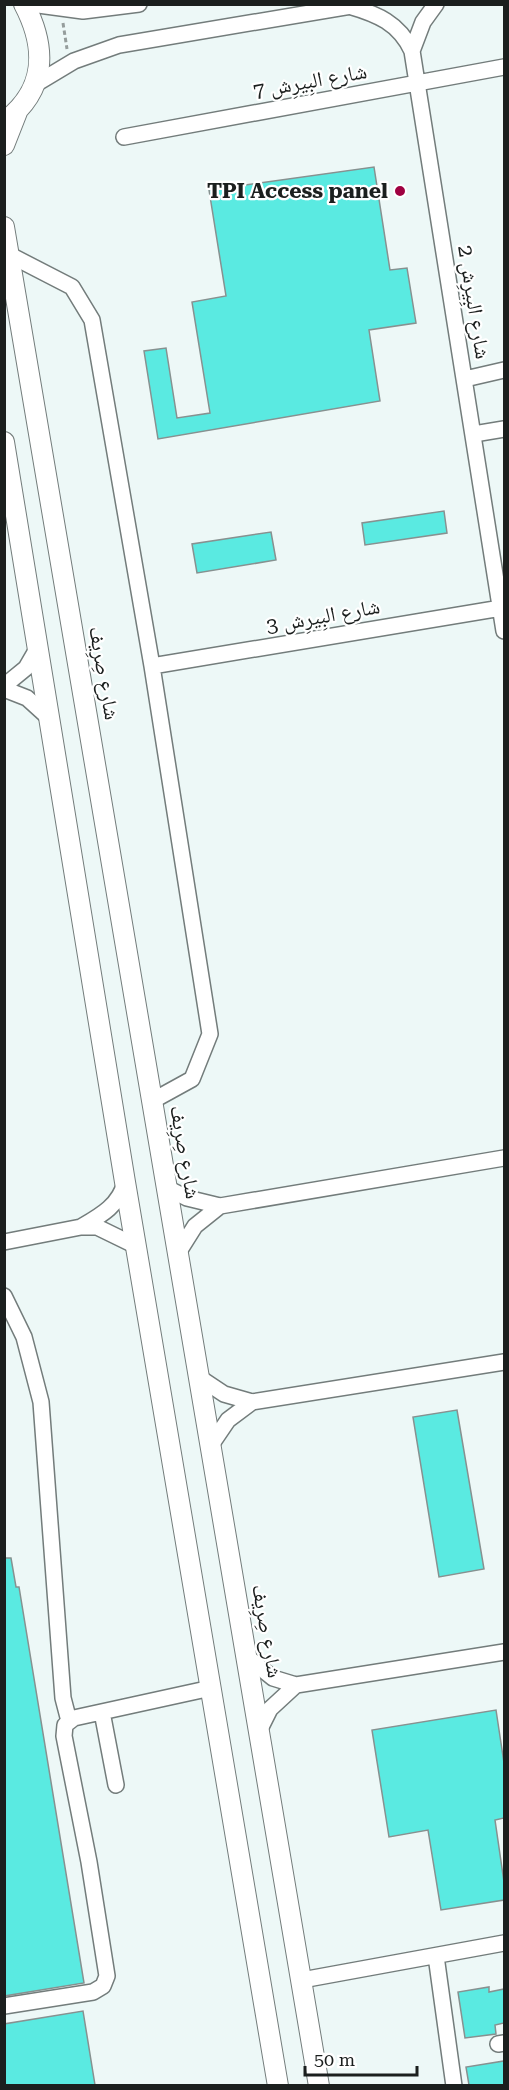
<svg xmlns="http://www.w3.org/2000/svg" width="509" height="2090" viewBox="0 0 509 2090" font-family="'Roboto Serif','Noto Naskh Arabic',serif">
<rect width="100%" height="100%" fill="#edf8f7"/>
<path fill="#5aeae1" stroke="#879190" stroke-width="1.5" d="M374 167 390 270 407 268 416 323 369 330 380 401 158 439 144 351 166 348 177 418 210 413 192 302 226 296 209 190Z
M444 511 447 533 365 545 362 523Z
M271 532 276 560 197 573 192 544Z
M457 1410 484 1569 439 1577 413 1417Z
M4 1558H11L16 1587H19L84 1983 4 1996Z
M496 1710 504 1763V1818L495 1820 504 1882V1900L441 1910 428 1830 389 1837 372 1730Z
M489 1987V1992L504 1989V2023L495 2025 496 2034 465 2038 458 1992Z
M83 2011 95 2085H4V2024Z
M504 2061V2085H469L466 2067Z"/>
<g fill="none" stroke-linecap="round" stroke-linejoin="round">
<g stroke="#737c7b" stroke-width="18">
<path id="minor" d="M31 4 83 11 139 4
M349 6C377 14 399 23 412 51L504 631
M412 51 423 22 436 4
M34 85 74 61 119 45 357 5
M124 137 504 67
M8 254 72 287 92 320 152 666 210 1034 192 1079 152 1101
M465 379 504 370
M474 434 504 429
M152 666 501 608
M4 686 26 668 37 649
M4 689 27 698 48 717
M167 1188 187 1198 220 1206 504 1158
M81 1227C100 1216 120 1205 125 1182
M4 1242 81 1227H97L136 1246
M178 1253 195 1226 220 1206
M4 1296 24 1337 41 1402 63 1698 69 1721
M200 1378 224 1394 252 1402 504 1362
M211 1445 228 1420 252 1402
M246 1656 273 1678 296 1685 504 1652
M102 1712 116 1785
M259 1731 270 1709 296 1685
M436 1956 454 2086
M302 1980 504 1943
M4 2006 93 1992 103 1986 107 1976 89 1862 64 1736 65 1725 74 1718 211 1688
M498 2044 504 2043"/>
</g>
<g stroke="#737c7b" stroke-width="22">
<path id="major" d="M4 122C47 90 47 48 24 4
M4 145 17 112
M4 227 319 2086
M4 442 125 1182 278 2086"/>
</g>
<path stroke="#959d9c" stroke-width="3" stroke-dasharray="4.5 3" stroke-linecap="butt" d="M63 23 67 49"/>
<use href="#minor" stroke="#fff" stroke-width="15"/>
<use href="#major" stroke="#fff" stroke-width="20"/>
</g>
<circle fill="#9f0141" stroke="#fff" stroke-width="2" cx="400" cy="191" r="6"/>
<g text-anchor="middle" stroke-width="4.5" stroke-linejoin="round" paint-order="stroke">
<g font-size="21" fill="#1b1f1e" stroke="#fff">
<text transform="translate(310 81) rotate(-10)" y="7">شارع البِيرِش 7</text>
<text transform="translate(474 302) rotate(81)" y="7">شارع البِيرِش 2</text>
<text transform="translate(323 616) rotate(-10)" y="7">شارع البِيرِش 3</text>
<text transform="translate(104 673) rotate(80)" y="7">شارع صِرِيف</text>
<text transform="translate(185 1152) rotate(80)" y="7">شارع صِرِيف</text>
<text transform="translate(267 1631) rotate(80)" y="7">شارع صِرِيف</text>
</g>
<g font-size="21" font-weight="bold" fill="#1b1f1e" stroke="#fff" text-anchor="end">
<text x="388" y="198">TPI Access panel</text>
</g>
</g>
<rect width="509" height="2090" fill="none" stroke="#1b1f1e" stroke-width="12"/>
<path d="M305 2066v9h112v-9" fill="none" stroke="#1b1f1e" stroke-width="3"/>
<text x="314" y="2066" font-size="18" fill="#1b1f1e" stroke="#ffffff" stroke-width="4.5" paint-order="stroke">50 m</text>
</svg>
